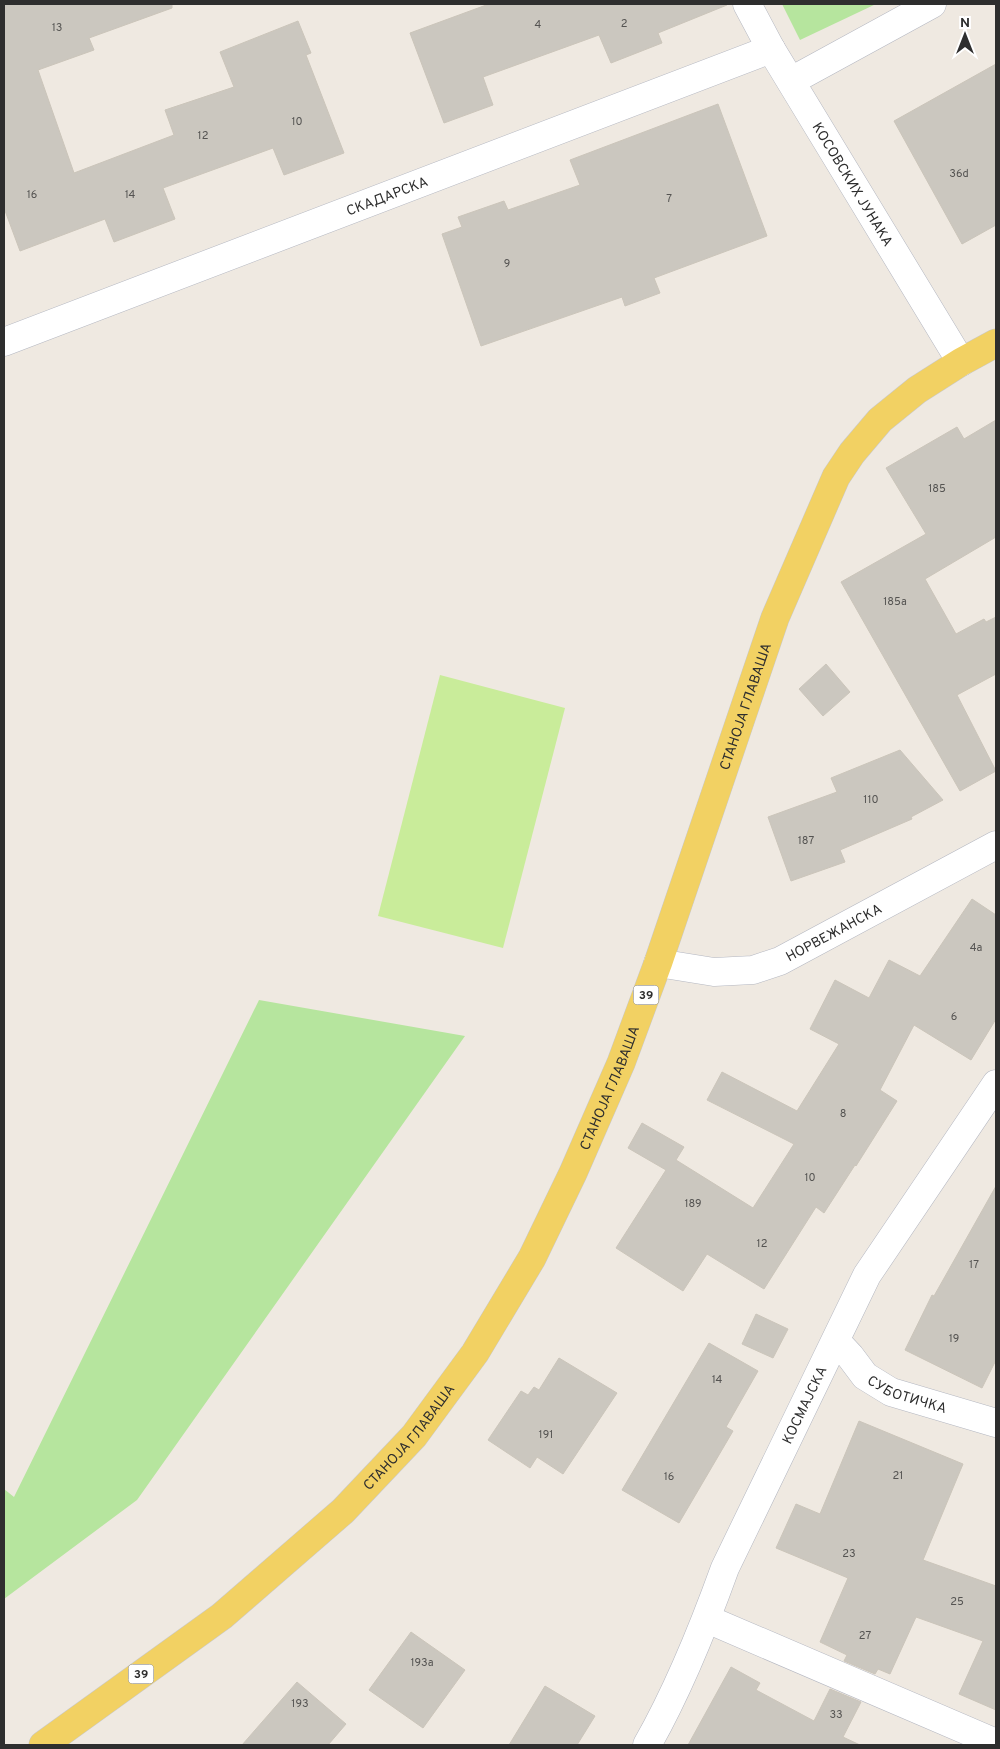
<svg xmlns="http://www.w3.org/2000/svg" width="1000" height="1749" viewBox="0 0 1000 1749" font-family="Overpass,sans-serif">
<rect width="100%" height="100%" fill="#efe9e1"/>
<path fill="#b6e59e" d="M782 4H876L800 40Z
M259 1000 465 1036 137 1500 4 1599V1489L14 1497Z"/>
<path fill="#c9ec9a" d="M440 675 565 708 503 948 378 916Z"/>
<path fill="#cbc7bf" stroke="#cbc5ba" d="M4 4H172V8L89 38 94 50 38 70 74 173 174 135 165 110 234 87 220 52 298 21 311 53 306 55 344 153 284 175 273 148 163 188 175 219 114 242 105 219 20 251 4 208Z
M489 4H727V5L658 33 662 43 611 63 599 35 483 77 493 105 444 123 410 33Z
M996 64V225L962 244 894 121Z
M718 104 767 236 654 278 660 293 625 306 622 297 481 346 442 234 462 227 458 217 504 201 508 210 580 185 570 160Z
M996 420V537L925 579 956 634 984 619 986 622 996 617V674L957 695 996 771 960 791 841 582 926 534 886 468 957 427 964 439Z
M826 664 850 692 823 716 799 689Z
M900 750 943 800 911 817 912 819 840 850 845 862 791 881 768 817 837 792 831 778Z
M972 899 996 915V1019L971 1060 914 1025 880 1090 897 1101 856 1166 855 1165 824 1213 816 1207 764 1289 707 1254 683 1291 616 1248 666 1170 628 1148 642 1123 684 1147 676 1160 753 1208 794 1144 707 1100 722 1072 797 1111 839 1044 810 1029 835 980 869 998 889 960 920 976Z
M996 1186V1360L982 1388 905 1350 932 1295 934 1296Z
M756 1314 788 1329 773 1358 742 1344Z
M709 1343 758 1371 726 1427 733 1431 679 1523 622 1490Z
M559 1358 617 1393 563 1474 537 1457 530 1468 488 1440 521 1391 528 1395 534 1387 539 1390Z
M859 1421 963 1464 923 1560 996 1586V1710L959 1694 983 1641 916 1617 890 1674 878 1669 875 1674 844 1661 847 1655 820 1642 848 1578 776 1548 796 1504 820 1514Z
M411 1632 465 1670 423 1728 369 1690Z
M731 1667 760 1683 756 1690 814 1721 830 1689 861 1702 843 1737 860 1745H688Z
M297 1682 346 1724 328 1745H242Z
M545 1686 595 1716 577 1745H509Z"/>
<g fill="none" stroke-linecap="round" stroke-linejoin="round">
<g stroke="#b4b7c1" stroke-width="29">
<g id="minor">
<path id="s1" d="M747 4 771 49 961 362"/>
<path d="M791 81 932 4"/>
<path id="s2" d="M4 342 771 49"/>
<path id="s3" d="M658 963 714 972 753 970 780 961 996 845"/>
<path id="s4" d="M836 1341 850 1356 865 1376 891 1392 996 1423"/>
<path d="M707 1619 996 1743"/>
<path id="s5" d="M647 1745C679 1689 703 1629 725 1568L867 1275 996 1084"/>
</g>
</g>
<g stroke="#c9c9c9" stroke-width="29">
<g id="major">
<path id="s6" d="M43 1745 222 1616 343 1511 414 1436 475 1353 532 1258 573 1173 621 1063 658 963 775 618 836 477 852 453 880 420 917 390 961 362 996 343"/>
</g>
</g>
<use href="#minor" stroke="#fff" stroke-width="28"/>
<use href="#major" stroke="#f2d163" stroke-width="28"/>
</g>
<g text-anchor="middle" stroke-width="4.5" stroke-linejoin="round" paint-order="stroke">
<g font-size="11" fill="#555452">
<text x="624" y="27">2</text>
<text x="538" y="28">4</text>
<text x="57" y="31">13</text>
<text x="297" y="125">10</text>
<text x="203" y="139">12</text>
<text x="959" y="177">36d</text>
<text x="32" y="198">16</text>
<text x="130" y="198">14</text>
<text x="669" y="202">7</text>
<text x="507" y="267">9</text>
<text x="937" y="492">185</text>
<text x="895" y="605">185a</text>
<text x="871" y="803">110</text>
<text x="806" y="844">187</text>
<text x="976" y="951">4a</text>
<text x="954" y="1020">6</text>
<text x="843" y="1117">8</text>
<text x="810" y="1181">10</text>
<text x="693" y="1207">189</text>
<text x="762" y="1247">12</text>
<text x="974" y="1268">17</text>
<text x="954" y="1342">19</text>
<text x="717" y="1383">14</text>
<text x="546" y="1438">191</text>
<text x="898" y="1479">21</text>
<text x="669" y="1480">16</text>
<text x="849" y="1557">23</text>
<text x="957" y="1605">25</text>
<text x="865" y="1639">27</text>
<text x="422" y="1666">193a</text>
<text x="300" y="1707">193</text>
<text x="836" y="1718">33</text>
</g>
<g fill="#fff" stroke="#6d6d6d" stroke-width="1">
<rect x="633.5" y="985.5" width="25" height="19" rx="4"/>
<rect x="128.5" y="1664.5" width="25" height="19" rx="4"/>
</g>
<g font-size="12" font-weight="bold" fill="#2e2e2e">
<text x="646" y="999">39</text>
<text x="141" y="1678">39</text>
</g>
<g font-size="14" fill="#2e2e2e" stroke="#fff">
<text dy="5" stroke="none"><textPath href="#s1" startOffset="209">КОСОВСКИХ ЈУНАКА</textPath></text>
<text dy="5" stroke="none"><textPath href="#s2" startOffset="410">СКАДАРСКА</textPath></text>
<text dy="5" stroke="none"><textPath href="#s6" startOffset="1290">СТАНОЈА ГЛАВАША</textPath></text>
<text dy="5" stroke="none"><textPath href="#s3" startOffset="185">НОРВЕЖАНСКА</textPath></text>
<text dy="5" stroke="none"><textPath href="#s6" startOffset="885">СТАНОЈА ГЛАВАША</textPath></text>
<text dy="5" stroke="none"><textPath href="#s4" startOffset="92">СУБОТИЧКА</textPath></text>
<text dy="5" stroke="none"><textPath href="#s5" startOffset="375">КОСМАЈСКА</textPath></text>
<text dy="5" stroke="none"><textPath href="#s6" startOffset="480">СТАНОЈА ГЛАВАША</textPath></text>
</g>
</g>
<rect width="1000" height="1749" fill="none" stroke="#2e2e2e" stroke-width="10"/>
<g transform="translate(965 35)" stroke="#ffffff" stroke-width="4" paint-order="stroke">
<path d="M0-4L9 19L0 12L-9 19Z" fill="#2e2e2e"/>
<text y="-8" font-size="14" font-weight="bold" text-anchor="middle" fill="#2e2e2e">N</text>
</g>
</svg>
